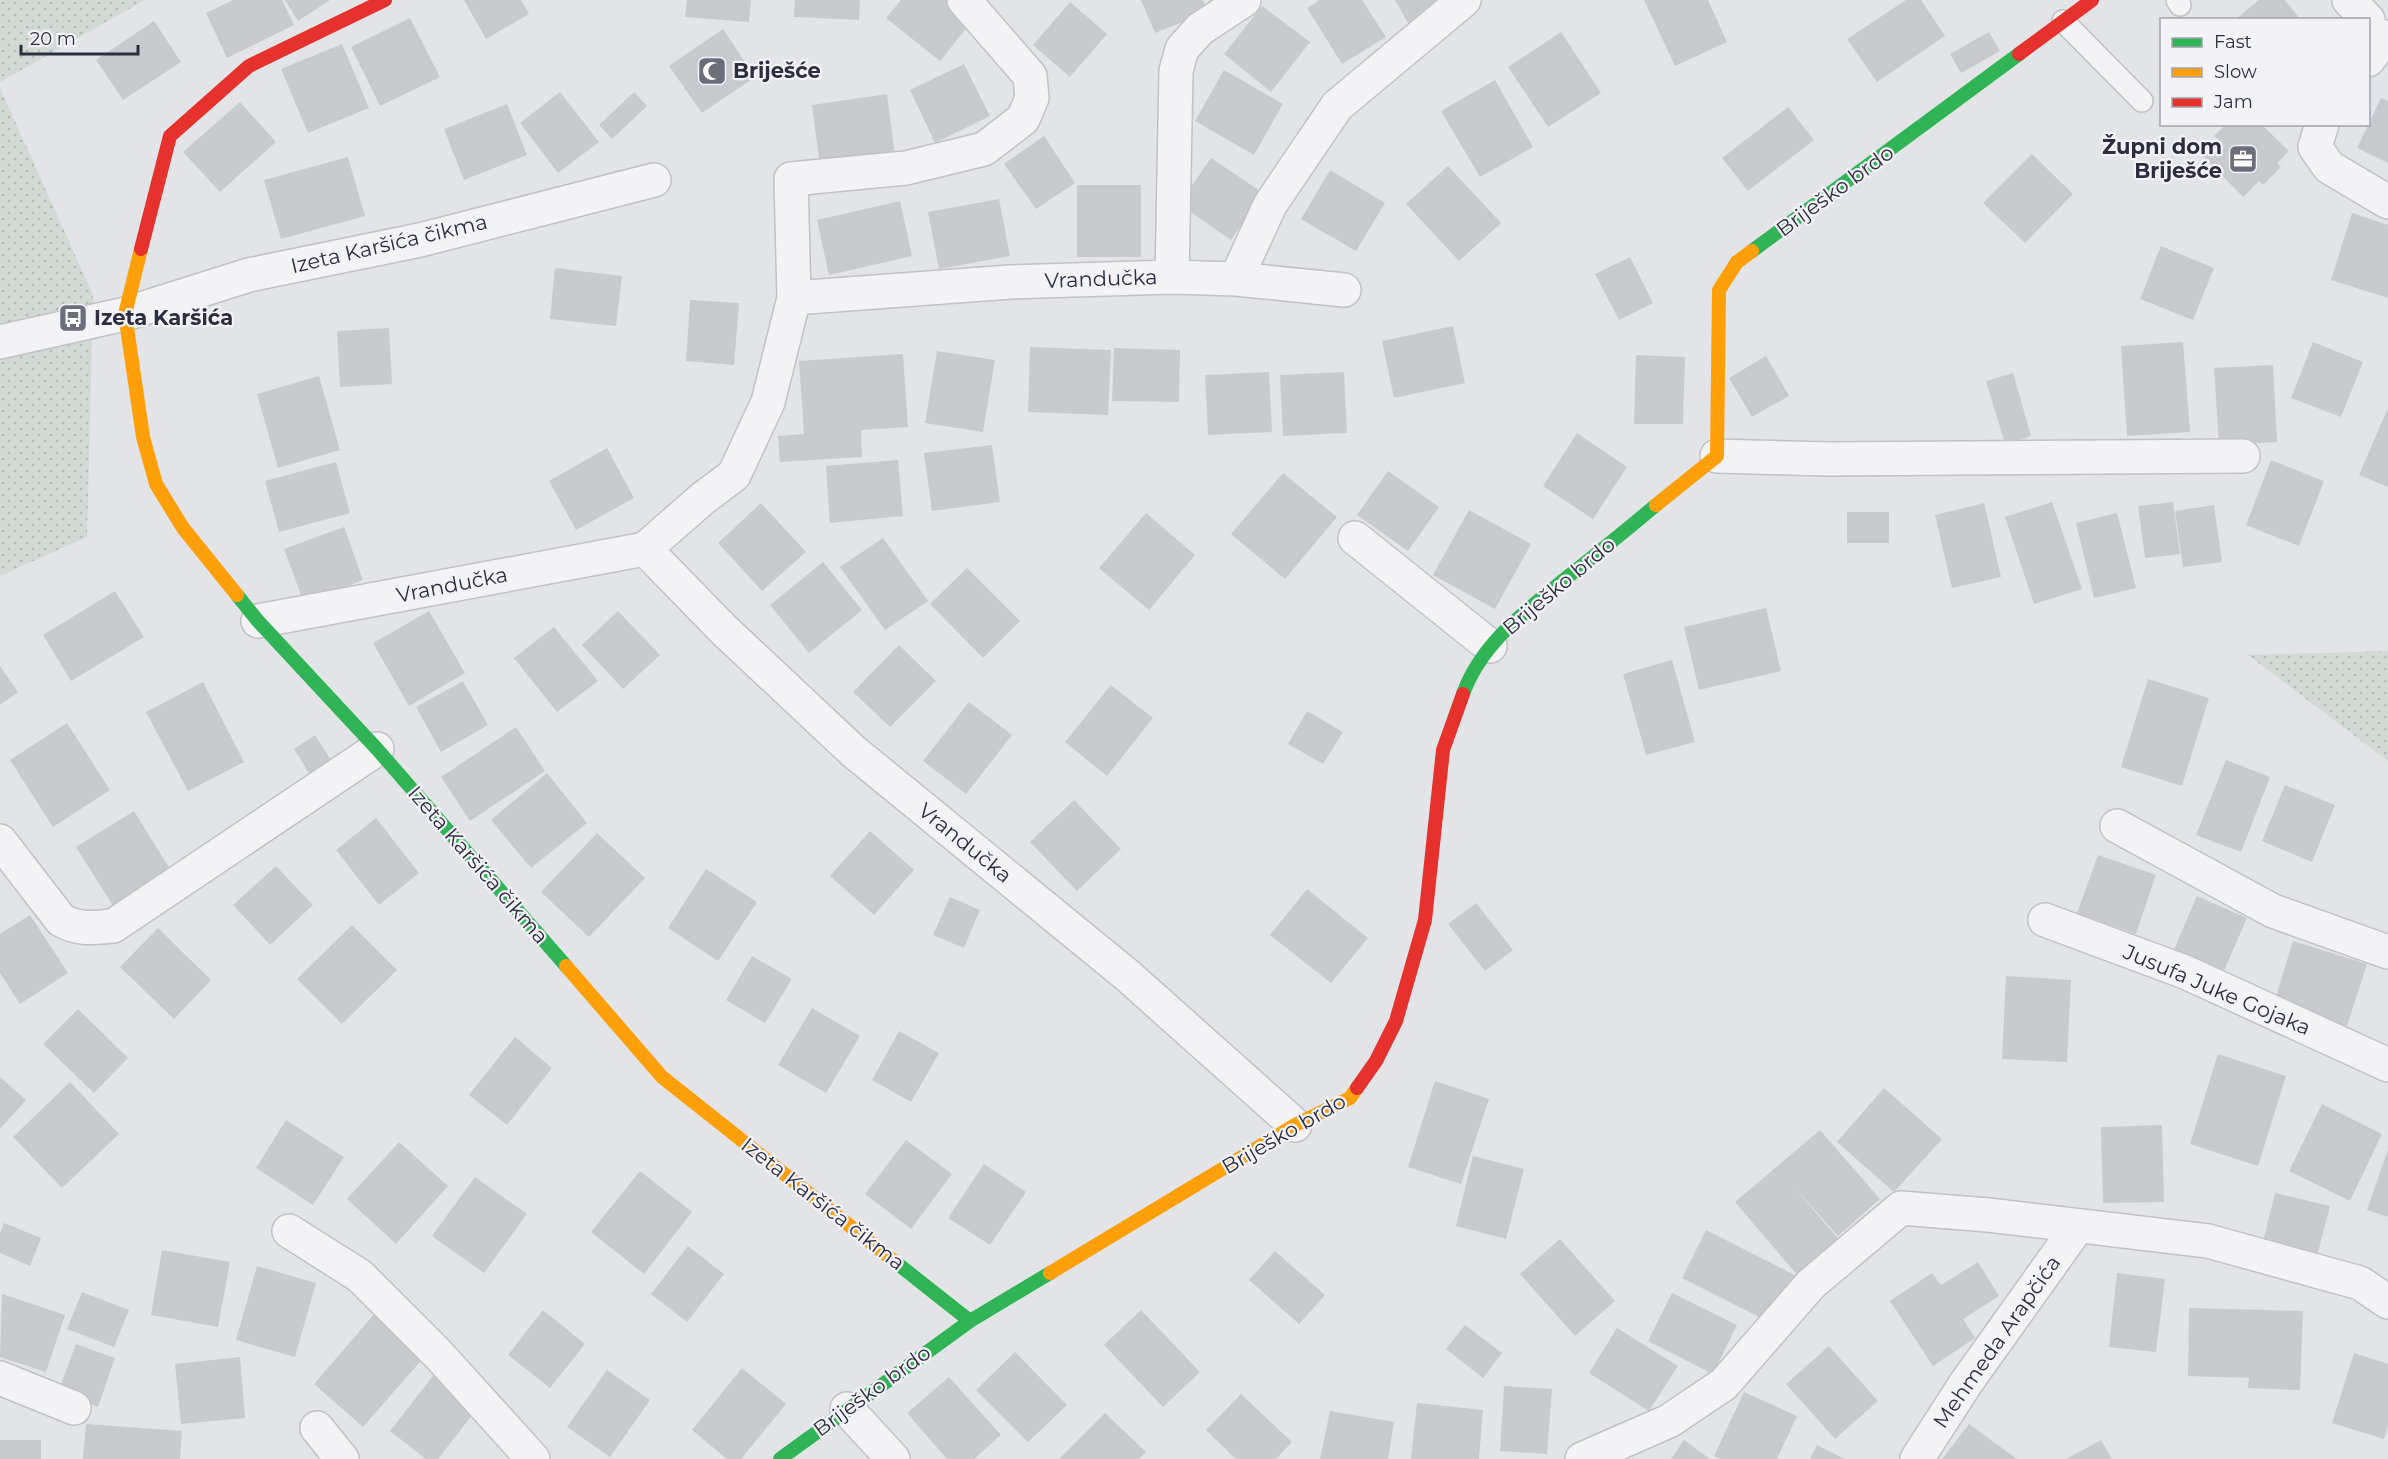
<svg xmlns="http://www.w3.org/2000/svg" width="2388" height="1459" viewBox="0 0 2388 1459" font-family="Montserrat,sans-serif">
<defs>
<pattern id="grass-dots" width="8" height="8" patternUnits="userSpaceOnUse" patternTransform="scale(1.5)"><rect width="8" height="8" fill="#d2dad5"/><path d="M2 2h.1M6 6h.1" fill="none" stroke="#b4bbb8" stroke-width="1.8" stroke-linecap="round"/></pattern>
</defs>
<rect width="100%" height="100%" fill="#e3e4e8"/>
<path fill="url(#grass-dots)" d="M0 0H145L0 82Z
M0 88 93 295 87 537 0 576Z
M2388 651V761L2248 655Z"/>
<path fill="#c9cace" d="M233 0H282L294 25 227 58 206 13Z
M285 0H330L298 21Z
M464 0H521L529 14 486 39Z
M687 0H751L749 22 685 17Z
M795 0H860L859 20 794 17Z
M901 0H947L972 21 940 61 886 18Z
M1141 0H1203L1208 12 1155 33Z
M1320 0H1362L1386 37 1342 64 1307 8Z
M1395 0H1449L1408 23Z
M1644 0H1708L1727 42 1675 66Z
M1906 0H1921L1945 36 1877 82 1847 39Z
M2259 0H2285L2301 20H2235Z
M1070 2 1107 34 1070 77 1033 45Z
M1262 6 1310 42 1271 92 1224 54Z
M410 18 440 77 380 106 351 47Z
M154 21 181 62 123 100 96 60Z
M723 29 755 77 702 113 669 66Z
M1561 32 1601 93 1548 127 1508 67Z
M1989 32 2000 51 1961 73 1950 54Z
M342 44 369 108 308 133 281 69Z
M964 64 990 116 935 143 910 90Z
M1224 70 1283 104 1254 155 1195 121Z
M1495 80 1533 147 1480 177 1441 111Z
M560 92 599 142 558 173 520 123Z
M634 92 647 106 612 139 599 125Z
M887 94 895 156 820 166 812 105Z
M2381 98 2388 101V163L2357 148Z
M240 102 276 142 220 192 183 152Z
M507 104 527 155 464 180 444 129Z
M1788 107 1814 140 1748 191 1722 158Z
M2226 124H2261L2289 151 2277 163 2281 167 2263 185 2259 181 2243 197 2203 156 2219 140 2214 136Z
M1044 136 1075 183 1036 209 1004 164Z
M2032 154 2073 194 2025 243 1983 203Z
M348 157 365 216 281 239 264 180Z
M1211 158 1263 193 1231 240 1179 204Z
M1448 166 1501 223 1459 261 1406 204Z
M1330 170 1385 203 1356 251 1301 219Z
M1077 185H1141V257H1077Z
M999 199 1010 256 939 269 928 212Z
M900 201 912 256 829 275 817 220Z
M2352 213 2388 225V298L2331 280Z
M2161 246 2214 268 2193 320 2140 299Z
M1630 257 1653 303 1619 320 1595 274Z
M555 268 622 276 616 326 550 319Z
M690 300 739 303 734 365 686 361Z
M1453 326 1465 383 1394 398 1382 341Z
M389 328 392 384 340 387 337 331Z
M2183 342 2190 432 2127 436 2121 346Z
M2313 342 2363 362 2341 417 2291 398Z
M1030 347 1111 350 1108 415 1028 412Z
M1114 348 1180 350 1179 402 1112 401Z
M937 351 995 360 983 432 925 423Z
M903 354 908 427 861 430 862 457 780 462 778 436 804 434 799 361Z
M1636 355 1685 357 1683 424H1634Z
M1766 356 1789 396 1752 417 1729 378Z
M2273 365 2277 442 2219 445 2214 368Z
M1269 372 1272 432 1208 435 1205 375Z
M1344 372 1347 433 1283 436 1280 375Z
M2013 373 2031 436 2005 444 1986 381Z
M319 376 340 450 278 468 257 394Z
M2388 408V487L2359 475Z
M1577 433 1627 467 1593 519 1543 486Z
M992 445 1000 502 932 511 924 453Z
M607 448 634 498 576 530 549 481Z
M898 460 903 516 830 523 826 466Z
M2271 460 2324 481 2299 546 2246 525Z
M336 462 350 513 279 532 265 481Z
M1388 471 1439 507 1408 551 1357 515Z
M1283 473 1337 517 1285 579 1231 534Z
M2052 502 2082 589 2034 604 2005 517Z
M2173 502 2180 554 2145 558 2138 506Z
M761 503 806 552 762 591 718 543Z
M1984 503 2001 577 1952 588 1935 515Z
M2214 505 2222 562 2183 567 2175 511Z
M1469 510 1531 544 1495 609 1433 575Z
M1847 512H1889V543H1847Z
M1146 513 1195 555 1149 610 1099 568Z
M2117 513 2136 588 2094 598 2076 523Z
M344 527 363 580 304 603 284 549Z
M883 538 928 601 885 630 840 567Z
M823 562 862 610 809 653 770 605Z
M967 568 1020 621 983 658 930 604Z
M115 591 144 637 71 681 43 635Z
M1766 608 1781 671 1699 690 1684 627Z
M429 611 465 673 409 706 373 643Z
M618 611 660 655 623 689 582 645Z
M554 627 598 681 557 712 514 658Z
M899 645 936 681 890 727 853 692Z
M1672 660 1695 742 1646 755 1623 674Z
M0 666 18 692 0 705Z
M2148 679 2209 698 2182 786 2121 767Z
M463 681 488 725 441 752 416 707Z
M203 682 244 762 188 791 146 712Z
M1111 685 1153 718 1107 776 1065 742Z
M969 702 1012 735 966 794 923 761Z
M1307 711 1343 732 1323 764 1288 744Z
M67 723 110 790 53 827 10 760Z
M516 727 545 771 470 821 441 777Z
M315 735 336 768 314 781 294 749Z
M2226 760 2270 777 2241 852 2196 835Z
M547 773 587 823 531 868 491 820Z
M2285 785 2335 805 2312 862 2262 841Z
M1074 800 1121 849 1077 891 1030 842Z
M134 811 173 874 115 909 76 847Z
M376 818 419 873 379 905 336 850Z
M870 831 914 870 874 915 830 876Z
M597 833 645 878 589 937 541 892Z
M2098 855 2156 875 2136 934 2077 913Z
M276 866 313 905 270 945 233 905Z
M706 869 757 902 718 961 668 928Z
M1307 889 1368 938 1331 983 1270 935Z
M2197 896 2247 918 2222 975 2172 954Z
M950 897 980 910 964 948 933 935Z
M1476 903 1513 950 1485 971 1448 924Z
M30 915 68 973 20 1004 0 973V934Z
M352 925 397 970 342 1024 297 979Z
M158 928 211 980 174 1019 120 967Z
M2293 941 2367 964 2346 1029 2273 1006Z
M752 956 792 979 765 1023 726 1000Z
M2006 976 2071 980 2067 1062 2002 1059Z
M812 1008 860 1036 826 1093 778 1065Z
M78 1009 128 1058 94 1093 43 1044Z
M899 1031 939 1053 911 1102 872 1080Z
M515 1037 552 1068 507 1125 469 1095Z
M2218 1054 2286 1076 2258 1166 2190 1144Z
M0 1077 26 1100 0 1129Z
M1435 1081 1489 1099 1461 1184 1408 1167Z
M70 1082 119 1134 62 1188 13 1137Z
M1884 1088 1942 1139 1894 1192 1837 1142Z
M2322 1104 2382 1134 2350 1201 2289 1171Z
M286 1120 344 1157 313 1205 256 1168Z
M2162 1125 2164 1202 2103 1203 2101 1127Z
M1820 1130 1880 1199 1838 1236 1787 1179 1841 1242 1799 1277 1735 1202Z
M906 1140 952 1174 911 1229 865 1194Z
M399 1142 448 1186 396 1244 347 1199Z
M2388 1149V1217L2367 1210Z
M1473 1156 1524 1169 1506 1239 1456 1226Z
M984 1164 1026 1192 990 1245 948 1218Z
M640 1171 692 1212 644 1274 591 1232Z
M475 1177 527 1214 484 1273 432 1236Z
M2275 1193 2330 1206 2316 1260 2262 1246Z
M4 1223 41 1238 30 1266 0 1253V1233Z
M1706 1230 1799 1277 1775 1325 1682 1278Z
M1560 1239 1615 1301 1575 1336 1520 1274Z
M688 1246 724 1274 687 1322 651 1294Z
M162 1250 230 1262 218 1327 151 1315Z
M1275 1251 1325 1295 1299 1324 1249 1280Z
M1978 1262 1999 1296 1963 1319 1975 1338 1933 1366 1890 1301 1932 1273 1941 1285Z
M257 1266 316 1283 295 1357 236 1340Z
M2117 1273 2165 1279 2156 1352 2109 1347Z
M82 1292 129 1310 114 1347 67 1329Z
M1672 1293 1737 1325 1713 1374 1648 1341Z
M2 1294 65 1315 46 1372 0 1357Z
M2189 1308 2303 1311 2300 1390 2248 1388 2249 1378 2188 1376Z
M543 1310 585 1344 550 1388 508 1355Z
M1141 1310 1200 1372 1163 1407 1104 1345Z
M376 1312 426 1355 363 1427 314 1384Z
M1465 1325 1502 1353 1483 1378 1446 1349Z
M1617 1328 1678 1366 1649 1411 1589 1373Z
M76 1344 115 1358 98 1407 58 1392Z
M1829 1346 1878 1401 1835 1439 1786 1384Z
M1015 1352 1067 1405 1028 1442 976 1390Z
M2354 1353 2388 1364V1426L2384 1439 2332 1423Z
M240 1357 245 1418 181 1424 175 1364Z
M742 1368 786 1404 741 1459H727L692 1430Z
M607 1370 650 1400 610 1457 567 1427Z
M433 1376 476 1410 438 1459H426L390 1431Z
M949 1377 1001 1435 974 1459H947L907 1413Z
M1504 1386 1552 1389 1547 1454 1500 1451Z
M1744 1392 1797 1416 1777 1459H1721L1714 1456Z
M1241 1394 1292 1442 1276 1459H1236L1206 1430Z
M1417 1403 1483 1410 1479 1459H1411Z
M1330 1411 1394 1422 1388 1459H1320Z
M1105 1413 1146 1452 1139 1459H1059Z
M86 1424 182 1431 180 1459H83Z
M1969 1424 2017 1459H1942Z
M0 1440H41V1459H0Z
M1684 1440 1710 1459H1671Z
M2101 1440 2112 1459H2066Z
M1817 1445 1845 1459H1810Z"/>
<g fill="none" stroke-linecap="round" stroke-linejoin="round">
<g stroke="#c2c2c6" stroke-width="24">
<path id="lane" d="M2177 0 2180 5
M2063 21 2142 101"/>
</g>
<g stroke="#c2c2c6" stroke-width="36">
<path id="street" d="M2349 0 2368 20
M2368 60 2386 37
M2322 124 2315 147 2329 167 2388 202
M1172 277 1236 279 1344 290
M1236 279 1270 205 1337 106 1464 0
M794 298 1010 282 1172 277 1176 71 1182 49 1200 29 1244 0
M0 342 125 314 249 275 420 240 654 180
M1717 456 1829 459 2243 456
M1355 538 1490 646
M645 549 724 630 853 751 1127 975 1295 1125
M258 621 645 549 702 499 734 475 768 402 794 298 791 179 906 168 984 149 1023 119 1032 98 1030 76 964 0
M2117 826 2273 911 2388 952
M0 841 61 920C78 930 93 928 113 926L377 749
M2045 920 2185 972 2388 1065
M289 1231 360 1276 438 1354 533 1459
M0 1378 74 1408
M847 1409 893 1459
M317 1428 342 1459
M1582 1459 1669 1421 1724 1384 1811 1284 1901 1208 1988 1215 2208 1241 2360 1283 2388 1302
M1917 1459 1966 1383 2078 1226"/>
</g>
<use href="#lane" stroke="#f3f3f5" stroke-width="21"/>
<use href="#street" stroke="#f3f3f5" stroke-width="33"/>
<path stroke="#30b455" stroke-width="14" d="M1752 251 2019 54
M237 595 258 621 377 749 566 966
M1463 694C1482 641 1529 609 1570 575 1599 552 1628 529 1656 505
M894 1261 970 1321
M780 1459 970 1321 1050 1273"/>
<path stroke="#ff9f0a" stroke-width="14" d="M141 249 125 314 143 437 156 484 183 528 237 595
M1656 505 1717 456 1719 290 1737 262 1752 251
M566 966 662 1077 894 1261
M1050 1273 1295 1125 1350 1098 1357 1088"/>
<path stroke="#e5322d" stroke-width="14" d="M2019 54 2092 0
M141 249 170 136 249 66 385 0
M1357 1088 1376 1061 1396 1021 1425 920 1443 750 1463 694"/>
</g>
<defs>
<g id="mosque-square" transform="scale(1.5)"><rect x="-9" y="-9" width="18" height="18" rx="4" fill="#6c6e7a" stroke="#f2f2f7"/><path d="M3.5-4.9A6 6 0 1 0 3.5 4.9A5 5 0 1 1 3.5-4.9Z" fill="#fff"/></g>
<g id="office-square" transform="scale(1.5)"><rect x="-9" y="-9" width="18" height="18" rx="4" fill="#6c6e7a" stroke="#f2f2f7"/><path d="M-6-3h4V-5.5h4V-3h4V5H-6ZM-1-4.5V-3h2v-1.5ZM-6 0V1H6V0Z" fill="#fff"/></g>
<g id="bus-square" transform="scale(1.5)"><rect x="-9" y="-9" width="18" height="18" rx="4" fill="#6c6e7a" stroke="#f2f2f7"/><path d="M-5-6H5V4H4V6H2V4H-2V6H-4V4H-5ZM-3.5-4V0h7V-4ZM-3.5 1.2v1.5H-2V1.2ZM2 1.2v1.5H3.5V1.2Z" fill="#fff"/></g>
</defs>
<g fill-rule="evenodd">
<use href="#mosque-square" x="712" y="71"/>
<use href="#office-square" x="2243" y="159"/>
<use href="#bus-square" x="73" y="318"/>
</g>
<g text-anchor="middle" stroke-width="4.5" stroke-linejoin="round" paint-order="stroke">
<g font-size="21" font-weight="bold" fill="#2c2e3f" stroke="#f2f2f7" text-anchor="start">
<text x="733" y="78">Briješće</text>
<text x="2222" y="154" text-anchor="end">Župni dom<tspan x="2222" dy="24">Briješće</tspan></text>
<text x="94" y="325">Izeta Karšića</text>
</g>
<g font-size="21" fill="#2c2e3f" stroke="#f2f2f7">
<text transform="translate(1835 191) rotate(-36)" y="7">Briješko brdo</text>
<text transform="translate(389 244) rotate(-13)" y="7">Izeta Karšića čikma</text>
<text transform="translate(1101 279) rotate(-2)" y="7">Vrandučka</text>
<text transform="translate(452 585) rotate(-11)" y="7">Vrandučka</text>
<text transform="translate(1559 586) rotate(-40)" y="7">Briješko brdo</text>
<text transform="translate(965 843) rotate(39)" y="7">Vrandučka</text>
<text transform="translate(478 865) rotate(49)" y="7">Izeta Karšića čikma</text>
<text transform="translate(2217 990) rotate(23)" y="7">Jusufa Juke Gojaka</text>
<text transform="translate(1284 1134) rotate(-30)" y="7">Briješko brdo</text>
<text transform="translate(823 1204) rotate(38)" y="7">Izeta Karšića čikma</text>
<text transform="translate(1997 1342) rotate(-55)" y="7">Mehmeda Arapčića</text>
<text transform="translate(872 1391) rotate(-36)" y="7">Briješko brdo</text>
</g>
</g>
<rect x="2160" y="18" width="210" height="108" fill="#f2f2f7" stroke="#a3a4ad" stroke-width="1.5"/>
<rect x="2172" y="38" width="30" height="9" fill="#30b455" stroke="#a3a4ad" stroke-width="1.5"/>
<text x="2214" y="48" font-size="18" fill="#2c2e3f">Fast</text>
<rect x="2172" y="68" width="30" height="9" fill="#ff9f0a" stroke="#a3a4ad" stroke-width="1.5"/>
<text x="2214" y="78" font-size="18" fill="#2c2e3f">Slow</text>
<rect x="2172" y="98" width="30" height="9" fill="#e5322d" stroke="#a3a4ad" stroke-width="1.5"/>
<text x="2214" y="108" font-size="18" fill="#2c2e3f">Jam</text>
<path d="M21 45v9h117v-9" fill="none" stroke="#2c2e3f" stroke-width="3"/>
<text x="30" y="45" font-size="18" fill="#2c2e3f" stroke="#f2f2f7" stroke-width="4.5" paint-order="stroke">20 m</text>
</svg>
